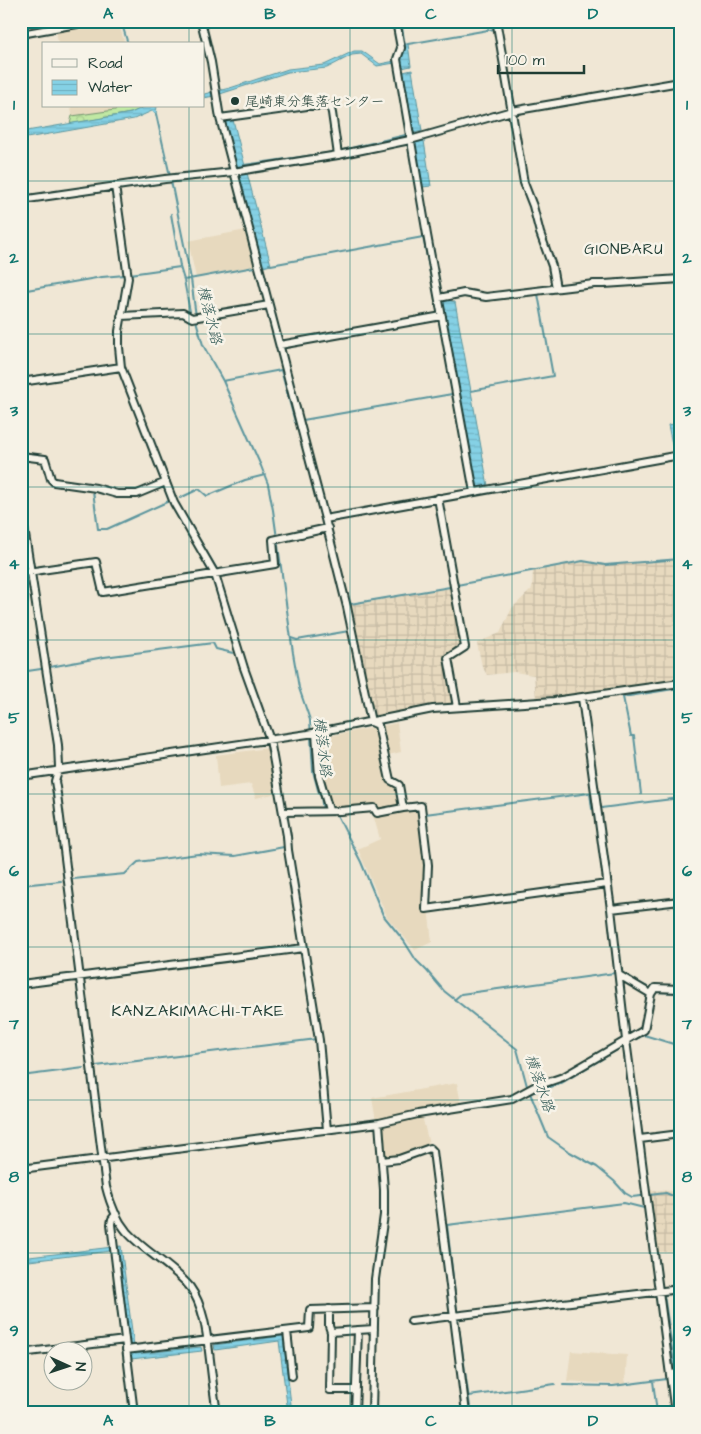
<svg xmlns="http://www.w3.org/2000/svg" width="701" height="1434" viewBox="0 0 701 1434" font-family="'Architects Daughter','Klee One',sans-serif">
<defs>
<pattern id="industrial-grid" width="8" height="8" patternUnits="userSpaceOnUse" patternTransform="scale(1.25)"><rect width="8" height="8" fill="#e7d9be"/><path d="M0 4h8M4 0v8" fill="none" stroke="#c6bba4"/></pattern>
<pattern id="forest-crowns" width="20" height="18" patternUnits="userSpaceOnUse" patternTransform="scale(1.25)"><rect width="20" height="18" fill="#c0e8a3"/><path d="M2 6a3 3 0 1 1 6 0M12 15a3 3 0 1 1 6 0" fill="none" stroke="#a5c88d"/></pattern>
<pattern id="water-rules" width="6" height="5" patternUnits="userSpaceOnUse" patternTransform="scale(1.25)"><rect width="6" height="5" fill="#85d1e5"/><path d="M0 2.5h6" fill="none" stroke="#72b4c5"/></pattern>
</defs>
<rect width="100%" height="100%" fill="#f0e7d5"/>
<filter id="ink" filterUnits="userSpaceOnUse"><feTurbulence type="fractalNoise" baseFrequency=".02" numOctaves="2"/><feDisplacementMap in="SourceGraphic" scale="10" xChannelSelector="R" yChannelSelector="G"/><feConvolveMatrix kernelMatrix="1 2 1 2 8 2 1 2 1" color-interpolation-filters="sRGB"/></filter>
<g filter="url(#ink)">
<path fill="#e7d9be" d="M104 21H118L125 44H58L56 30Z
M71 106H122L115 110 72 116Z
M246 230 254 267 196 278 188 241Z
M397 723 401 752 388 755 392 778 401 785 404 805 424 804 430 864 428 907 432 942 415 950 387 917 358 849 380 839 372 811 328 815 317 776 314 739Z
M269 748 277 793 256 798 251 784 219 788 216 755Z
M457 1083 462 1109 438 1115 422 1116 431 1152 383 1163 372 1098Z
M571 1351 627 1355 625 1385 567 1381Z"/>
<path fill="url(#industrial-grid)" d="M680 559V679L598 692 536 698 534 675 514 672 487 675 482 666 477 643 500 633 512 608 532 589 533 570 583 561 606 565Z
M450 587 461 647 445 656 452 703 419 707 368 718 345 605Z
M648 1190 672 1191 680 1196V1251L656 1253Z"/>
<path fill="url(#forest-crowns)" stroke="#70926c" d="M122 106H146L131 113 70 124 72 116 115 110Z"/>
<path fill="url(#water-rules)" stroke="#5c969e" d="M405 44H408L411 66 402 68 401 62 377 66 361 54 352 55 327 68 288 72 214 96 204 98V94L230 88 288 69 324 65 354 51H362L380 64 400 60 404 51V45Z
M412 70 422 131 414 133 403 72Z
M146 106H157L156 114 152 111 134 119 21 139V132L131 113Z
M233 120 245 166 236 167 224 121Z
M424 141 431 186 423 187 415 143Z
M247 173 271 265 263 267 239 175Z
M447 300 455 302 488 486 477 488 443 302Z
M680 423V448L673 449 668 425Z
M121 1246 135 1354 201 1347 202 1351 131 1359 118 1250 21 1262V1258Z
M283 1336 292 1413H288L279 1341 215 1350 214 1345Z"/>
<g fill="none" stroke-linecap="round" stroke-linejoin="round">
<path stroke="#5c969e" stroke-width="2" d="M121 21 128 44
M401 21 405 46
M499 26 505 21
M408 44 494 29
M156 114 170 176
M244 165 334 152 414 133
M171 181 191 279 197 324 203 345 223 381 261 466 268 484 273 510 293 653 299 688 310 720 313 771 318 790 321 797 323 810
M171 214 180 266
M269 264 271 265 423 237 437 308
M130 274 180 267 184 280 254 267
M184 280 190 312
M635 285 680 283
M567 290 597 287
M21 291 102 277 125 275
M223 381 281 370 295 422
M471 391 553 376 538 294 540 293
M303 420 452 394
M91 490 93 491 98 529H107L169 501
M180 498 199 489 207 496 245 480 265 475
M179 505 218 571
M457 585 583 561 605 565 680 559
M350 604 450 587
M291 638 297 640 349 631
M50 667 104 657 213 643 216 649 233 653
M21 672 41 669
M641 794 634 736H631L623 697 680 688
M601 808 680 798
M330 814 337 815 361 862 383 915 404 941 416 960 427 971 444 991 517 1049 527 1086 548 1137 568 1151 597 1167 614 1181 625 1193 632 1197 666 1193 673 1196 680 1203
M338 814 353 813
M425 814 590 793 592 809
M73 879 125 874 138 862 198 854 235 856 284 847
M21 885 61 881
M620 973 651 989
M655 992 680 993
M454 1000 461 994 615 973
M628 1043 644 1035 680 1046
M96 1066 317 1039
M21 1076 84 1068
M531 1093 560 1084 624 1046
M457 1312 447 1225 624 1203 644 1208
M458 1321 470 1407
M675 1369 664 1295 680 1293
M676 1377 680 1399
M653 1381 657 1413
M563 1385 613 1386 667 1379
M469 1396 555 1384
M427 1413 462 1408"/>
<g stroke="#1f3d34" stroke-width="10">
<path id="minor" d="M201 21 211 62 220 118 325 519 347 607 371 722 378 725 390 780 399 785 403 808 421 806 428 865 426 909 607 884
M396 21 401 48 397 59 398 65 427 235 474 492
M500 21 497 25 524 183 533 206 540 233 552 266 556 288
M21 34 94 21
M220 118 307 106H330L332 113 338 155
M115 186 128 278 119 331V347L121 367 174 503 215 574 244 668 270 740 287 836 288 850 319 1040 327 1130
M21 200 165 179 233 172 338 155 410 140 512 111 680 82
M439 298 464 293 486 297 594 284H604L680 279
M121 316 183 313 192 318 269 305
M280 345 442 316
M21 382 121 367
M21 456 45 459 51 479 54 482 96 488 117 494H137L166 482
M438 498 465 647 448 658 457 707
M21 509 58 745 59 767 55 781 57 794 106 1187C110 1203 116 1219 127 1232 146 1253 172 1265 190 1287 205 1308 207 1336 210 1360 212 1377 214 1395 217 1413
M325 519 680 455
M21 573 96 562 103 592 275 564 273 540 328 528
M582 698 611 909 626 1040 675 1413
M316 733 319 776 329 810
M21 776 308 734 433 709 554 701 680 683
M283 812 340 811 374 808 377 813 403 808
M611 909 680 901
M619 975 651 994
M21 984 304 948
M640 1139 680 1134
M382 1161 399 1159 430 1148 433 1151 466 1413
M21 1169 379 1123 418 1114 512 1099 534 1087 563 1077 644 1030 651 994 655 988 680 989
M116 1214 112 1219 111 1224 134 1413
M329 1309V1326L331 1332 330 1390H356
M411 1321 680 1289
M287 1331 292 1376
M331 1332 358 1330
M126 1350 309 1328 310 1310 375 1308
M21 1353 125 1340
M670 1374 680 1373
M355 1413 358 1330 374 1329
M372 1413 375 1279 384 1215V1190L379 1123"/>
</g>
<use href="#minor" stroke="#f7f3e8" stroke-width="6"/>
</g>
</g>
<path fill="none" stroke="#0f766e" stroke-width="1" stroke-opacity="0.55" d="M189 21V44M350 21V1413M512 21V1413M189 106V1413M21 181H680M21 334H680M21 487H680M21 640H680M21 794H680M21 947H680M21 1100H680M21 1253H680"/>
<circle fill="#1f3d34" stroke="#f7f3e8" stroke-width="2" cx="235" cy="101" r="5"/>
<g text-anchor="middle" stroke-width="5" stroke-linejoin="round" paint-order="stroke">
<g font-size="14" fill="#1f3d34" stroke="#f7f3e8" text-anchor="start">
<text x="245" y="106">尾崎東分集落センター</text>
</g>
<g font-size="15" letter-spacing="1" fill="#1f3d34" stroke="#f7f3e8">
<text x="624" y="254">GIONBARU</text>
</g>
<g font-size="15" font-style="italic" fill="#335b57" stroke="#f7f3e8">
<text transform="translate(210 315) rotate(76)" y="5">横落水路</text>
<text transform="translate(323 747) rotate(83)" y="5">横落水路</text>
<text transform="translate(540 1083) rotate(71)" y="5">横落水路</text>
</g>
<g font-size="16" letter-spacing="1" fill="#1f3d34" stroke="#f7f3e8">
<text x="198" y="1016">KANZAKIMACHI-TAKE</text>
</g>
</g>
<rect width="701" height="1434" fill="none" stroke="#f7f3e8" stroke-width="55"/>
<rect x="42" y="42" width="162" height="65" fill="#f7f3e8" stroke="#a1aaa0"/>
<rect x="52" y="59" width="25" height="8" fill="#f7f3e8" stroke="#a1aaa0"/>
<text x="88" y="68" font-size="15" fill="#1f3d34">Road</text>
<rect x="52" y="80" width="25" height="15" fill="url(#water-rules)" stroke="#a1aaa0"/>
<text x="88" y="92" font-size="15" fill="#1f3d34">Water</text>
<g transform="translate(68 1366) rotate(93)"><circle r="24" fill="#f7f3e8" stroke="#a1aaa0"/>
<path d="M0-4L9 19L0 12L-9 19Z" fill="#1f3d34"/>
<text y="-8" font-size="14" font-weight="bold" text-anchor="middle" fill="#1f3d34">N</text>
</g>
<path d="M498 65v8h86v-8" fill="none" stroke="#1f3d34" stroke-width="2.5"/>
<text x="506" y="65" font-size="15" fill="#1f3d34" stroke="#f7f3e8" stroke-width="4" paint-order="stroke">100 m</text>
<rect x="28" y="28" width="646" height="1378" fill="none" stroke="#0f766e" stroke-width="2"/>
<g font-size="16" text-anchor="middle" font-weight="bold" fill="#0f766e">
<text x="108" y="19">A</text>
<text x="270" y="19">B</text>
<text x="431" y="19">C</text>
<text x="593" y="19">D</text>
<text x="14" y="110">1</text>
<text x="687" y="110">1</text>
<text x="14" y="263">2</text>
<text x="687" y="263">2</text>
<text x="14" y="416">3</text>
<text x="687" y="416">3</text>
<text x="14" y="569">4</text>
<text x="687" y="569">4</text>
<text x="14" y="723">5</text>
<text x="687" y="723">5</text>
<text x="14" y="876">6</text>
<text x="687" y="876">6</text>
<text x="14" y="1029">7</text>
<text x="687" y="1029">7</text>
<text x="14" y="1182">8</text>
<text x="687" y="1182">8</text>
<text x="14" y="1336">9</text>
<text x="687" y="1336">9</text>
<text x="108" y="1426">A</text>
<text x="270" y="1426">B</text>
<text x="431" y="1426">C</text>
<text x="593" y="1426">D</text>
</g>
</svg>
